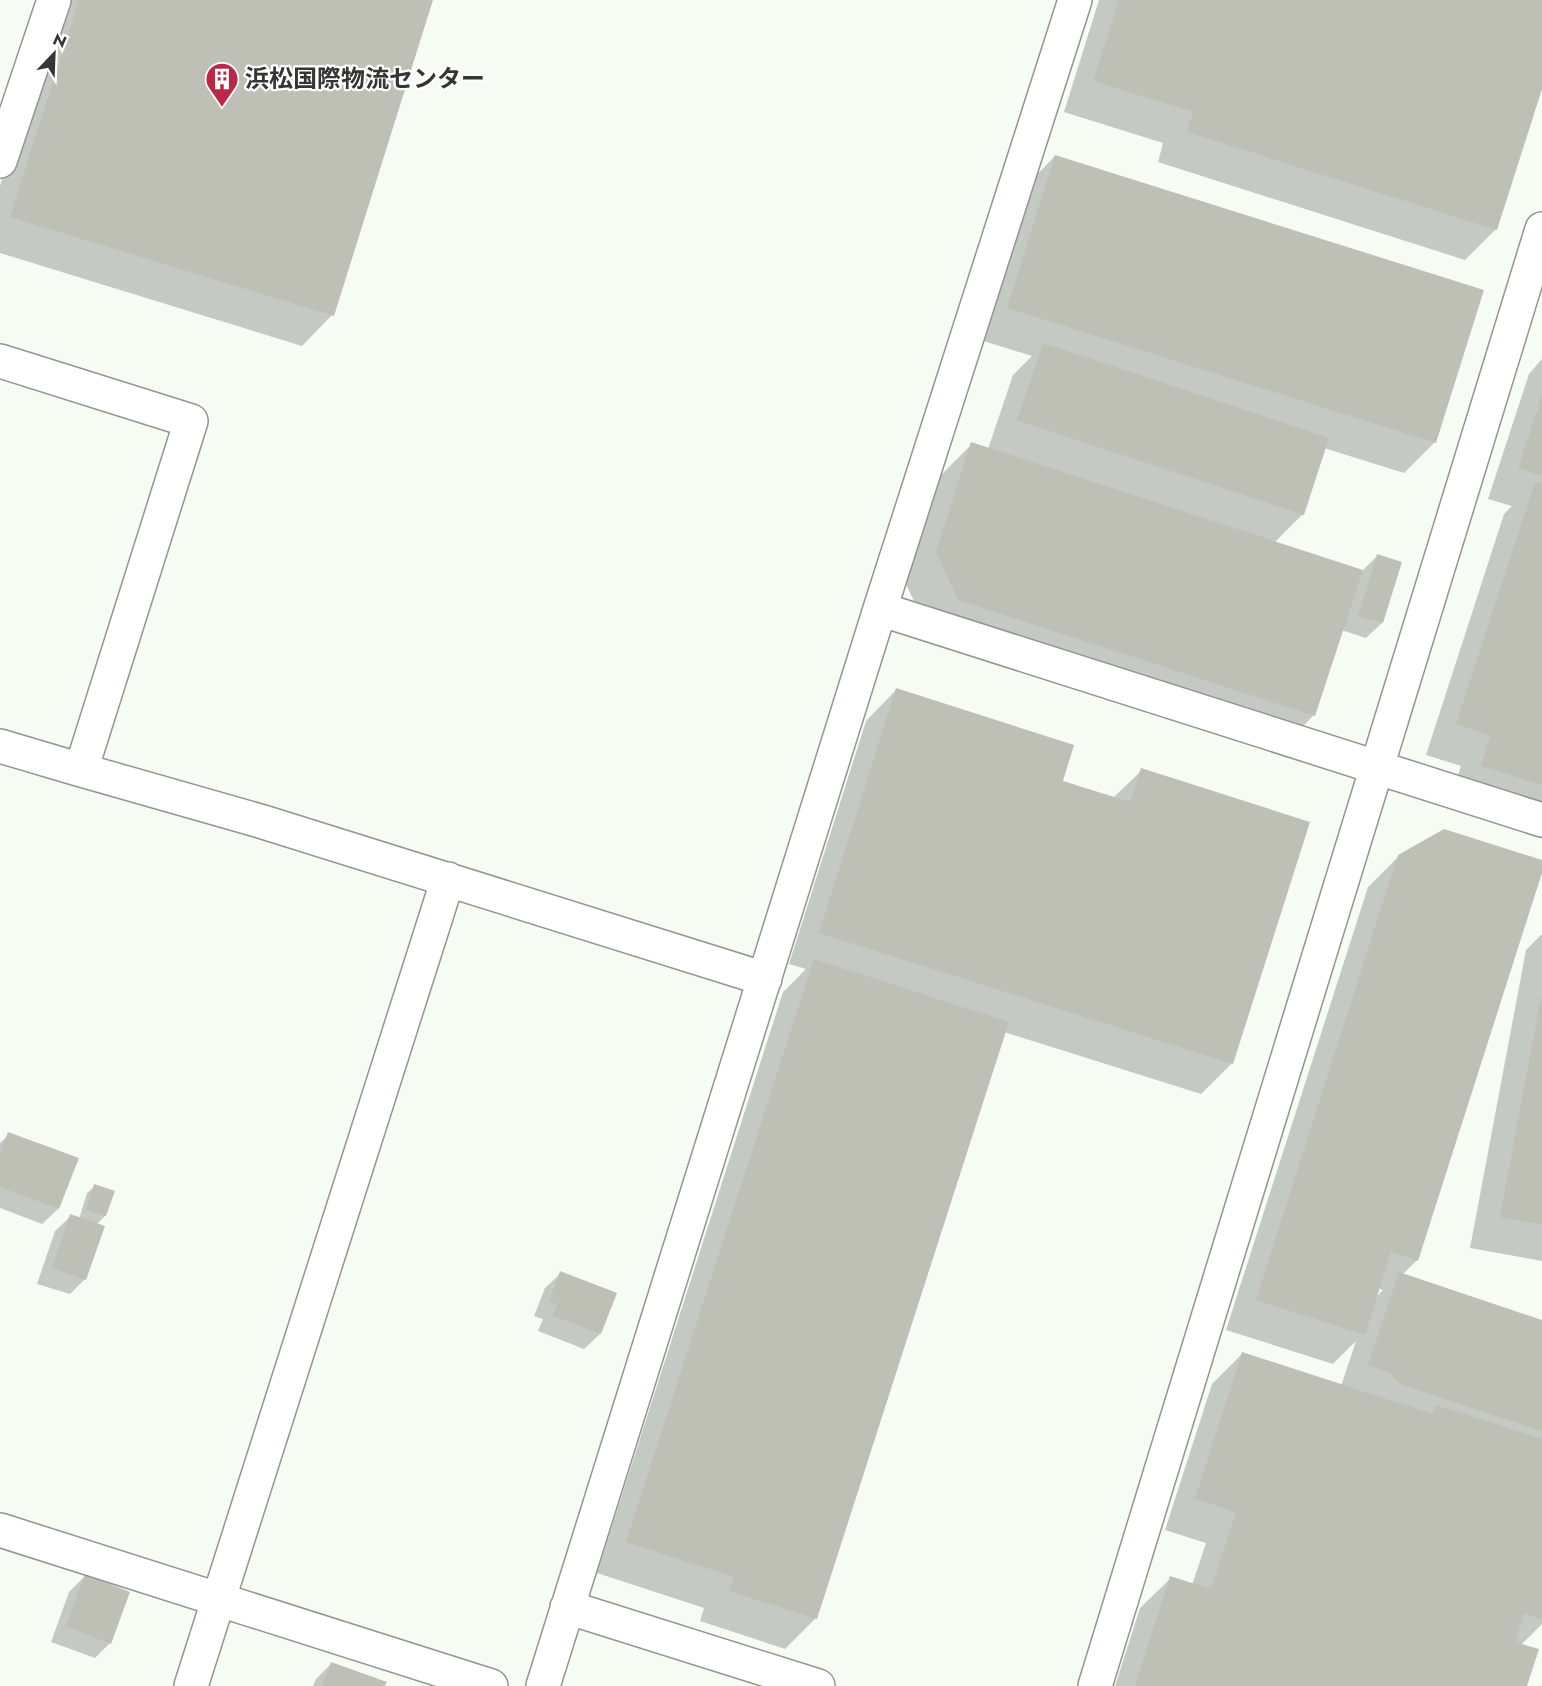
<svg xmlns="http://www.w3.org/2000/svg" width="1542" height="1686" viewBox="0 0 1542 1686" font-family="Jost,'Noto Sans JP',sans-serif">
<rect width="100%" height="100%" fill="#f6fcf4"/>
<path fill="#0003" fill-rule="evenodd" d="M59 0H432L332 315 302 346 0 253V186Z
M1099 0H1542V84L1496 229 1465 260 1158 162 1163 143 1064 112Z
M1055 156 1435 442 1404 473 1324 448 1303 514 1274 543 1362 571 1377 556 1382 623 1366 638 1341 630 1314 715 1283 746 928 631 906 584 941 475 972 444 988 449 1013 375 1032 356 977 339 1025 187Z
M1542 359V826L1451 796 1461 766 1426 755 1504 514 1512 506 1488 499 1529 374Z
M896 690 1061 782 1113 798 1142 770 1308 823 1231 1064 1201 1094 1004 1032 816 1618 785 1649 700 1621 704 1608 597 1573 783 992 806 969 789 964 866 721Z
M1399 856 1542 861V868L1417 1260 1402 1275 1542 1322V1624L1521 1645 1525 1686H1115L1140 1608 1171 1578 1192 1585 1206 1543 1165 1530 1212 1384 1243 1353 1341 1386 1356 1341 1333 1364 1226 1330 1368 887ZM1378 1288 1383 1290 1375 1298Z
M1542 934V1261L1470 1248 1526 950Z
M9 1134 58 1209 42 1224 0 1208V1143Z
M95 1186 113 1192 105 1216 96 1225 85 1279 70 1294 37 1284 55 1231 71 1216 79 1219 87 1193Z
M561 1273 615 1294 600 1334 584 1349 538 1331 543 1319 534 1316 545 1288Z
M85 1576 110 1643 95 1658 51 1642 69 1592Z
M331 1664 384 1686H313L316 1679Z"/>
<path fill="#bec0b6" d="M79 0H433L334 316 10 217Z
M1119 0H1542V89L1497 230 1187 132 1193 112 1093 81Z
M1055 155 1484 290 1436 443 1007 308Z
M1043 343 1329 438 1304 515 1017 420Z
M1542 396V476L1518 468Z
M971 442 1363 570 1315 716 958 600 936 552Z
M1535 482 1542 484V785L1481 766 1490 736 1456 724Z
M1377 554 1402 562 1383 623 1358 616Z
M896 688 1074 745 1063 781 1130 802 1141 768 1310 822 1233 1064 819 933Z
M1444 829 1542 860V873L1418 1261 1391 1252 1365 1335 1256 1300 1398 855Z
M814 959 1009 1022 817 1619 729 1591 734 1577 626 1542Z
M1541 998H1542V1225L1500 1217Z
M8 1132 79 1158 59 1209 0 1187V1155Z
M94 1184 115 1191 106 1216 86 1210Z
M70 1214 105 1226 86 1280 52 1268Z
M560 1271 617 1293 601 1334 553 1316 557 1304 549 1301Z
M1399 1272 1542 1320V1431L1400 1384 1389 1372 1368 1365Z
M1242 1352 1433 1414 1436 1405 1542 1439V1619L1524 1613 1515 1642 1539 1649 1527 1686H1135L1170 1576 1211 1589 1236 1512 1195 1499Z
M85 1574 130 1592 111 1644 66 1626Z
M331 1662 387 1682 385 1686H322Z"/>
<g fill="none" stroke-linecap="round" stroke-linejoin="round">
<g stroke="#91978f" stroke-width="36">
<path id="minor" d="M0 161 54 0
M0 361 191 421 81 770 260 821 765 979
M880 609 1542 820
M0 746 81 770
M0 1530 491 1686
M567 1607 818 1686
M191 1686 448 879
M543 1686 880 609 1075 0
M1095 1686 1542 229"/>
</g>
<use href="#minor" stroke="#fff" stroke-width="33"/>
</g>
<defs>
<g id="building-pin" transform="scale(1.725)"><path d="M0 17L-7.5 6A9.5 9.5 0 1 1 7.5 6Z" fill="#b92847" stroke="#fff"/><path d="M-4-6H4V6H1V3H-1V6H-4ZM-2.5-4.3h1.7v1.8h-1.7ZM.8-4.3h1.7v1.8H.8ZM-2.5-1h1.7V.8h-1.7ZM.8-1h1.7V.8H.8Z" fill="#fff"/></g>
</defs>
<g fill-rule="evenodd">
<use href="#building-pin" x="222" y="79"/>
</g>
<g text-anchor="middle" stroke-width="4.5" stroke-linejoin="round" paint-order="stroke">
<g font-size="24" font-weight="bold" fill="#333633" stroke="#fff" text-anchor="start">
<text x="245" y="87">浜松国際物流センター</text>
</g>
</g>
<g transform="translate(54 54) rotate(23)" stroke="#ffffff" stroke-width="4.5" paint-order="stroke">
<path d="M0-4.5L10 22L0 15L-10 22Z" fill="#333633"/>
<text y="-9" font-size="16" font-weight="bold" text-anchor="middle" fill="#333633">N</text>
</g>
</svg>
